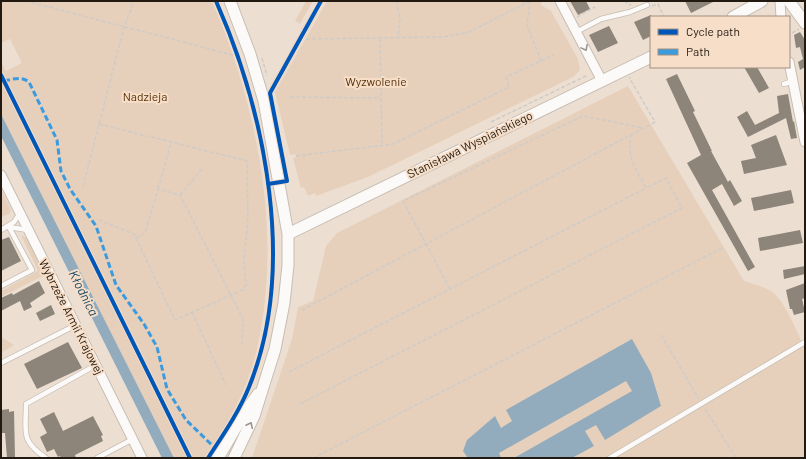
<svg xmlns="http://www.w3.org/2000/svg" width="806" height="459" viewBox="0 0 806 459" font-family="Barlow,sans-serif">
<rect width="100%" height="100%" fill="#ecdfd2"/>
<path fill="#e6d0bb" d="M1 1H212C258 107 283 235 257 349 248 389 228 424 206 458H174L1 114V62L6 71 22 63 10 39 1 43Z
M306 1H313L300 24 295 21Z
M327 1H542L541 5 551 11 578 59 580 70 573 77 368 177 316 196 315 193 308 196 304 187 301 188 293 158 296 157 295 154 290 155 275 92Z
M628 86 744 281C752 284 763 286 771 291 784 299 799 335 805 350V458H252L292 339 298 307 313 301 326 246 337 233Z
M1 189 11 210 9 214 1 217Z
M21 235 27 238 45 275 1 297V291L38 271Z
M1 337 14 345 1 353Z"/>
<path fill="#92acbd" d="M1 114 174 458H162L1 136Z
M632 339 651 373 661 406 605 440 596 425 585 431 594 446 572 458H514L632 391 626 381 499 453 501 458H468L463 451 467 440 495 416 501 428 512 421 506 410Z"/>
<path fill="#8d847a" d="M570 1H586L590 9 578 15Z
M685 1H715L691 13Z
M651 15V36L643 40 634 22Z
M609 26 618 43 598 52 589 35Z
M800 32 805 40V67L800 70 798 62 803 59 800 47 796 48 794 35Z
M744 67H757L769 88 759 93Z
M677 74 695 111 693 112 712 151H711L728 182 730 180 742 201 734 206 722 184 712 190 755 267 748 271 687 163 701 155 666 79Z
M788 94 793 122 794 121 797 138 791 139 786 118 748 137 737 117 747 111 755 125 779 113 777 96Z
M776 135 787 165 744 174 741 161 756 158 751 145Z
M791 190 794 203 754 211 751 198Z
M800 230 803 243 760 251 758 238Z
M9 237 21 261 1 271V240Z
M805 266V274L784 279 783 270Z
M39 281 45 293 30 303 32 307 24 311 20 301 1 311V298L12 293 13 295Z
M805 283V298L802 299 805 312 794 315 792 309H790L786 290Z
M51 305 55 314 40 321 36 313Z
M68 342 82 368 37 389 24 364Z
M9 409V412L14 411 15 458H7L5 433H1V410Z
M54 412 63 431 93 416 103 435 101 436 103 441 75 455 76 458H61L60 456 58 457 54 449 47 452 40 437 47 433 40 419Z"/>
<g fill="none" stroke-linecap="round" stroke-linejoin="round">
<g stroke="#c7bdb3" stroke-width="6">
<path id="service" d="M576 32 601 19 630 12 647 5
M784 84 793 81
M270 93 315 12
M9 227 28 230
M1 230 14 222 20 213
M1 286 32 270 9 227
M1 363 76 325
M46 458C20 440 26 433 26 404L96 365
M97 458 133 439
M610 458 805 342"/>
</g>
<g stroke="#c7bdb3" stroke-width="11">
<path id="minor" d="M560 1 602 81
M780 1 781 17
M789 62 805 142
M1 175 142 458"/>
</g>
<g stroke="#c7bdb3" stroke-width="13">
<path id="tertiary" d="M230 1 250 54 264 101 288 234V265L284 303 275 349 254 416 234 458
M789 1 805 23
M733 17 762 1
M288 234 651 57
M218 458 245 412 258 394"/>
</g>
<path stroke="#cfcbc7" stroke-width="1.5" stroke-dasharray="4 2" stroke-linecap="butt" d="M26 1 233 55
M397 1 400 21 398 38
M532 1 530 2 527 25 541 61
M624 1 631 5
M652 6 658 4 664 17
M577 17 595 7
M792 33 799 29
M380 38 382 144
M306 39 443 37 469 32 530 1
M262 58 267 76
M290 97 380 98
M491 122 588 75
M99 124 247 161 248 218 244 260 246 285 242 290 175 320 134 234 99 220
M296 156 393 144 509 87 506 77 554 55
M83 187 124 27 134 1
M158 189 171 143
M180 195 202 169
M136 238 145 233 158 189 180 195 243 319 242 345
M450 289 403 201 583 116 644 128
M302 310 655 122 629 77
M192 312 226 385
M661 335 699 399
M289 372 646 188C636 169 626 156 631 135
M300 404 682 208 666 178 646 188
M705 409 736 458
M313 458 724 247"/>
<use href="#service" stroke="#fcfaf8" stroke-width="4.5"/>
<use href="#minor" stroke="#fcfaf8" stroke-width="9"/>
<use href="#tertiary" stroke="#fcfaf8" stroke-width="11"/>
<path stroke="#3c9bde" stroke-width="3" stroke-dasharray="6 3" stroke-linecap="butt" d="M4 81C14 79 21 76 29 82L57 140 61 171 70 189 96 226 116 285 144 324 157 347 167 389 186 420 215 448"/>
<g stroke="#f7dec8" stroke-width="6">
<path id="cycleway" d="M1 75 190 458
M268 184 287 181 270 93 321 1
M208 458C223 435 239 412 249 387 297 269 266 114 216 1"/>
</g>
<use href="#cycleway" stroke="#0057b8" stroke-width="4"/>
</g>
<defs><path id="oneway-chevron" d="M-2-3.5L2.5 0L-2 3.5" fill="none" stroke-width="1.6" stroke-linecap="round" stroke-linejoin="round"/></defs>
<g stroke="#9a9590">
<use href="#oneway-chevron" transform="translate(585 48) rotate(62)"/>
<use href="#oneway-chevron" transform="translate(250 425) rotate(-64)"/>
</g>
<g text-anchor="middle" stroke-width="4" stroke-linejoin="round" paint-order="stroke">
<g font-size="12" fill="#573208" stroke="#f7dec8">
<text x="376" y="86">Wyzwolenie</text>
<text x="145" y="101">Nadzieja</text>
</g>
<g font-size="12" fill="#221911" stroke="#f7dec8">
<text transform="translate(470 145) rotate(-26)" y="4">Stanisława Wyspiańskiego</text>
<text transform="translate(71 317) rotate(63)" y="4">Wybrzeże Armii Krajowej</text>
</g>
<g font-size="13" font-style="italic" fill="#154968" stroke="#f7dec8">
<text transform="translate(84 293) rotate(63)" y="5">Kłodnica</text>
</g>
</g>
<rect width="806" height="459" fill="none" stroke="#221911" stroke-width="4"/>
<rect x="650" y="16" width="140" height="52" fill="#f7dec8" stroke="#a28f7f"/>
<rect x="658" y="29" width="20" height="6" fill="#0057b8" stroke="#a28f7f"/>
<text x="686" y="36" font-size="12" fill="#221911">Cycle path</text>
<rect x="658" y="49" width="20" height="6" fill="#3c9bde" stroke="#a28f7f"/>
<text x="686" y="56" font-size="12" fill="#221911">Path</text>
</svg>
